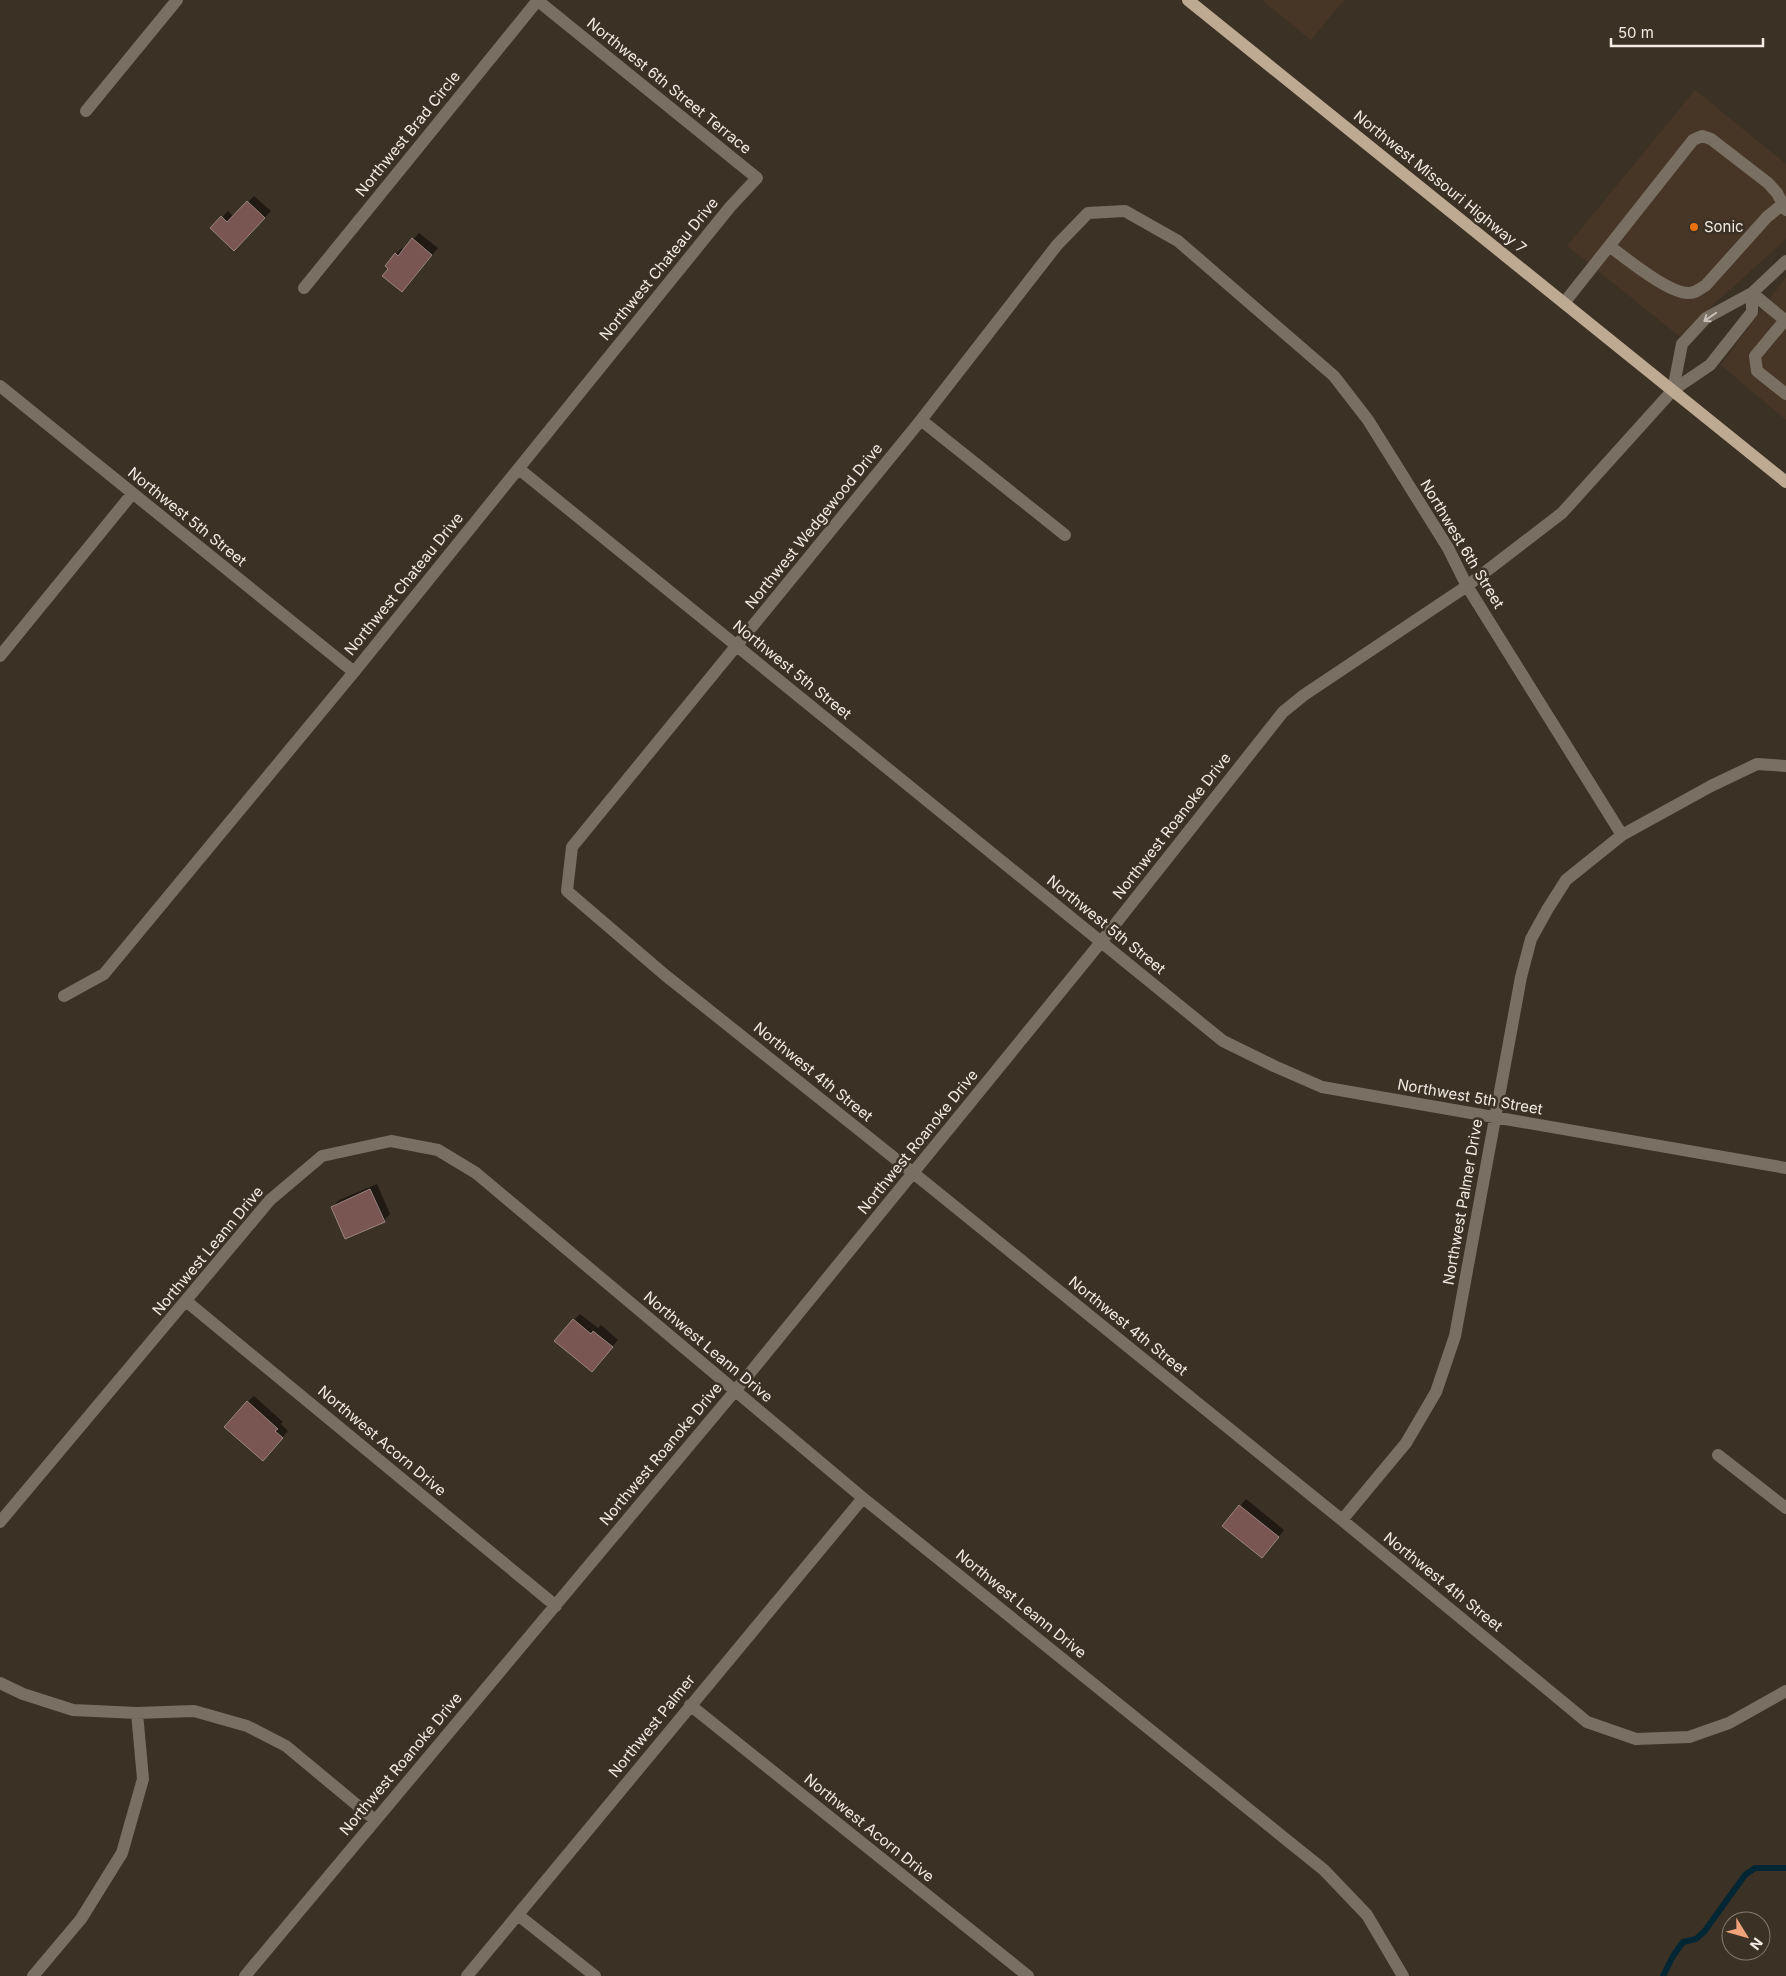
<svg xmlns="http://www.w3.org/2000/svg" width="1786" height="1976" viewBox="0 0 1786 1976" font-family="Inter,sans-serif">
<rect width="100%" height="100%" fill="#3c3125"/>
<path fill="#473625" d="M1262 0H1344L1311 40Z
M1695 90 1786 164V239L1679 336 1567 246Z
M1786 277V420L1721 365Z"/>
<path fill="#0007" d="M254 196 271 211 234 249 212 228 228 211 234 217Z
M419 233 438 248 408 284 390 269 396 254 402 248 404 250Z
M377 1184 390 1214 384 1221 332 1207 339 1200Z
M580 1314 598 1328 601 1325 618 1340 598 1364 574 1320Z
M254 1396 283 1422 281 1424 288 1431 269 1453 247 1402Z
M1246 1499 1284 1530 1262 1557 1223 1526Z"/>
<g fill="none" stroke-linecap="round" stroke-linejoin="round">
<path stroke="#012634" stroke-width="6" d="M1663 1976 1673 1956 1683 1942 1696 1939 1704 1932 1745 1875 1755 1868H1786"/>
</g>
<path fill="#795652" stroke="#9a8582" d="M247 201 265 218 234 251 210 228 221 216 227 222Z
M412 238 432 255 402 292 382 276 388 269 385 266 395 253 398 256Z
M370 1189 385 1222 345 1239 331 1207Z
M573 1319 591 1334 593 1331 613 1347 592 1372 554 1341Z
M247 1401 278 1429 275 1431 283 1438 263 1461 224 1427Z
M1239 1505 1279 1537 1262 1558 1222 1526Z"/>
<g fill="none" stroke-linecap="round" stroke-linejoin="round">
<path stroke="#796f63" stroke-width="12" d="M86 111 177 0
M1609 246C1626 258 1669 294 1689 293 1696 293 1700 289 1706 285L1767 217 1783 204
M304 288 538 0
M1752 293 1786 321
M1564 303 1693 140 1702 136 1711 139 1768 183 1777 193 1786 210
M1785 320 1755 356 1757 371 1786 394
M0 386 354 672
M1673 390 1682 344 1706 318 1752 293 1786 261
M921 420 1065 535
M519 469 1223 1041 1274 1066 1322 1087 1786 1168
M0 656 132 494
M1622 835 1467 586 1448 548 1368 420 1334 376 1178 241 1125 211 1088 213 1057 245 921 420 572 847 567 891 665 975 927 1184 1342 1520 1587 1722 1636 1739 1689 1737 1729 1723 1786 1691
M64 996 104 974 354 672 730 207 757 178 537 0
M186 1301 556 1606
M1718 1455 1786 1508
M1342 1520 1406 1443 1436 1392 1455 1336 1521 977 1531 939 1547 910 1566 880 1622 835 1711 786 1757 764 1786 766
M0 1522 270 1200 322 1156 391 1141 438 1150 476 1173 863 1498 1324 1870 1367 1915 1403 1976
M0 1683 23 1694 73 1710 137 1713 194 1711 247 1726 286 1746 375 1820
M690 1705 1028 1976
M518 1915 595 1976
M33 1976 81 1919 122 1853 143 1779 137 1713
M245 1976 745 1379 1101 942 1283 712 1304 695 1467 586 1562 513 1673 390 1710 365 1752 312V293
M467 1976 863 1498"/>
<path stroke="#beaa92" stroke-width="12" d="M1188 0 1786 482"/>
</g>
<defs><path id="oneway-shaft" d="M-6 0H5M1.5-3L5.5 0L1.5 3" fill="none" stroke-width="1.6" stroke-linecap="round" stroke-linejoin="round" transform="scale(1.25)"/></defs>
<use stroke="#c8c0b7" href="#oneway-shaft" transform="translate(1710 317) rotate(145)"/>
<circle fill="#e8710a" stroke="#3c3125" stroke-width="2" cx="1694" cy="227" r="5"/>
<g text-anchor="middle" stroke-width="5" stroke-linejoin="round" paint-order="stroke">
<g font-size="15" fill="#f3ebe4" stroke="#3c3125">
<text transform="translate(669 86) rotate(39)" y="5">Northwest 6th Street Terrace</text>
<text transform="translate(408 134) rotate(-51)" y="5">Northwest Brad Circle</text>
<text transform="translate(1440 182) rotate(39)" y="5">Northwest Missouri Highway 7</text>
<text transform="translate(659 269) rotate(-51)" y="5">Northwest Chateau Drive</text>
<text transform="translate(187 517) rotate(39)" y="5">Northwest 5th Street</text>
<text transform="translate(814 526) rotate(-51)" y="5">Northwest Wedgewood Drive</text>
<text transform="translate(1462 544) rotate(59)" y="5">Northwest 6th Street</text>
<text transform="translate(404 584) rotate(-51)" y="5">Northwest Chateau Drive</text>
<text transform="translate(792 670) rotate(39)" y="5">Northwest 5th Street</text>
<text transform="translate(1172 826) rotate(-52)" y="5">Northwest Roanoke Drive</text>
<text transform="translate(1106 925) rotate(39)" y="5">Northwest 5th Street</text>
<text transform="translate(813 1072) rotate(39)" y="5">Northwest 4th Street</text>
<text transform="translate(1470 1097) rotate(10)" y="5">Northwest 5th Street</text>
<text transform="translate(918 1142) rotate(-51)" y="5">Northwest Roanoke Drive</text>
<text transform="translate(1463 1202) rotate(-80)" y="5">Northwest Palmer Drive</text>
<text transform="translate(208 1251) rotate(-50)" y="5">Northwest Leann Drive</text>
<text transform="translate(1128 1326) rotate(39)" y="5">Northwest 4th Street</text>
<text transform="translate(708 1347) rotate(40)" y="5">Northwest Leann Drive</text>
<text transform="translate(382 1441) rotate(40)" y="5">Northwest Acorn Drive</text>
<text transform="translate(661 1454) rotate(-50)" y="5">Northwest Roanoke Drive</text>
<text transform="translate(1443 1582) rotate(39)" y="5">Northwest 4th Street</text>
<text transform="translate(1021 1604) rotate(39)" y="5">Northwest Leann Drive</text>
<text transform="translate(652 1726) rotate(-51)" y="5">Northwest Palmer</text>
<text transform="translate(401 1764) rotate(-50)" y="5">Northwest Roanoke Drive</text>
<text transform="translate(869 1828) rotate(39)" y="5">Northwest Acorn Drive</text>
</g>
<g font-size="15" fill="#f3ebe4" stroke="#3c3125" text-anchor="start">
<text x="1704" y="232">Sonic</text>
</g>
</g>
<g transform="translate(1746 1936) rotate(127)"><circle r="24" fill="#3c3125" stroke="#857b71"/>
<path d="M0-4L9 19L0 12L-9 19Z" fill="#f0a27a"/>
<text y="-8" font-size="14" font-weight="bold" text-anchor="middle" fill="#f3ebe4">N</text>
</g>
<path d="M1611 38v8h152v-8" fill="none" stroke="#f3ebe4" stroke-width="2.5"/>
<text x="1618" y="38" font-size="15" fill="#f3ebe4" stroke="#3c3125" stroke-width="4" paint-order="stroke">50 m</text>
</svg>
